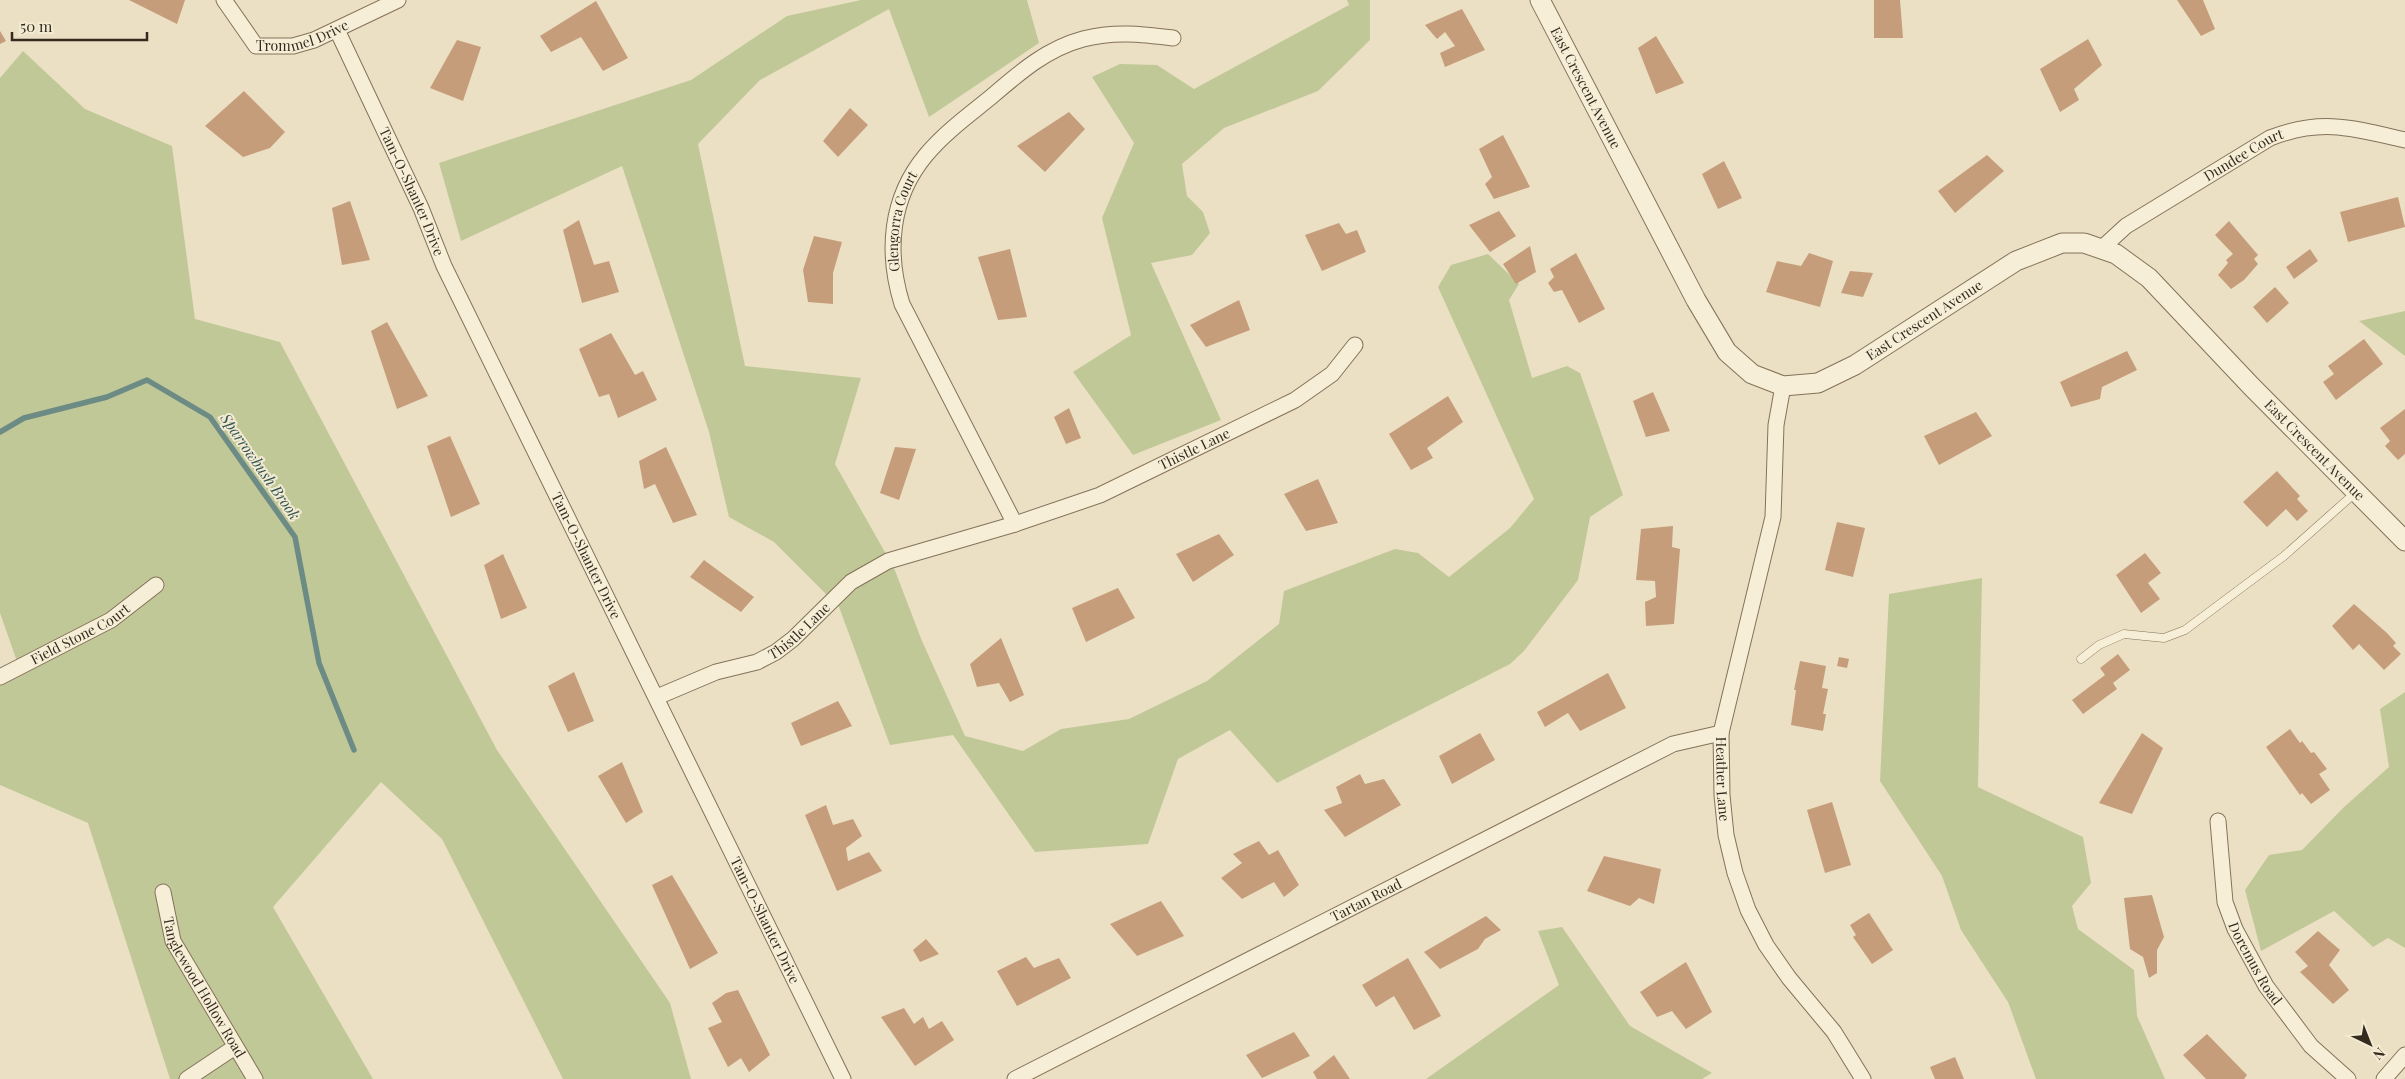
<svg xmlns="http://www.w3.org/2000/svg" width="2405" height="1079" viewBox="0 0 2405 1079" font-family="'Playfair Display',serif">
<rect width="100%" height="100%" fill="#ebe0c3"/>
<path fill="#c1c898" d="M861 0H1027L1039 43 929 117 889 9 760 80 698 144 745 366 861 378 835 464 894 568 922 641 965 736 1023 751 1061 729 1129 719 1207 681 1279 624 1284 591 1395 549 1418 553 1449 577 1510 528 1534 499 1438 287 1451 265 1488 254 1519 284 1509 300 1532 378 1567 366 1580 373 1623 495 1590 517 1578 580 1524 651 1510 664 1277 783 1230 730 1178 759 1148 844 1035 852 953 735 890 745 839 607 774 542 729 517 709 432 622 166 461 241 439 163 691 80 787 16Z
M1347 0H1370V40L1318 91 1224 128 1182 164 1187 196 1203 212 1210 233 1192 255 1151 263 1221 420 1133 455 1073 372 1131 335 1102 218 1134 143 1092 77 1120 64 1157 65 1194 89 1349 5Z
M23 51 85 109 172 146 195 319 280 342 497 750 670 1003 691 1079H563L442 839 381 782 273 907 373 1079H170L88 823 0 785V680L20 670 0 613V78Z
M2405 311V356L2359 321Z
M1982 578 1978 787 2083 837 2091 883 2072 906 2078 929 2134 970 2137 1016 2165 1079H2036L2008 1002 1961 930 1942 876 1880 781 1889 594Z
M2405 692V948L2388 938 2373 947 2334 911 2261 951 2245 890 2269 855 2302 850 2343 808 2389 767 2380 709Z
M1562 927 1630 1026 1712 1073 1702 1079H1426L1559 985 1538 931Z"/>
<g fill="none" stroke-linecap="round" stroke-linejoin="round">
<path stroke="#6d8b85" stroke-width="5.5" d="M0 432 24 418 107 397 147 380 210 417 295 537 319 663 354 750"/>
</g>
<path fill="#c69d7b" d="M129 0H185L177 24Z
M1874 0H1900L1903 38H1874Z
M2177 0H2203L2215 29 2201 36Z
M596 1 628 58 603 71 581 37 551 52 540 36Z
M1462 9 1485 50 1445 67 1440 53 1455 46 1445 32 1437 39 1425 25Z
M0 31 6 41 0 44Z
M1656 36 1684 83 1656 94 1638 48Z
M2088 39 2102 65 2074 89 2079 100 2060 112 2040 69Z
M457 40 481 47 463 101 430 88Z
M244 91 285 132 270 148 243 157 205 126Z
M850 108 868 125 838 157 823 141Z
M1069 112 1085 129 1045 172 1017 146Z
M1503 135 1530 187 1494 199 1485 184 1492 177 1479 149Z
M1987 155 2004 171 1955 213 1938 191Z
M1724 161 1742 198 1718 209 1702 174Z
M2398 197 2405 227 2348 242 2340 212Z
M350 201 370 260 342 265 332 208Z
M1499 211 1516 236 1490 252 1469 225Z
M579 220 594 265 609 261 619 292 582 303 563 230Z
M2229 221 2258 255 2254 259 2258 264 2244 280 2231 289 2218 275 2228 263 2226 260 2233 254 2215 235Z
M1339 223 1346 234 1357 230 1366 252 1322 271 1305 235Z
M814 236 842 242 833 273V304L808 302 803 270Z
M1530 246 1536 272 1516 284 1503 264Z
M1010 249 1027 317 998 320 978 257Z
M2310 249 2318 261 2294 279 2286 267Z
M1576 253 1605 309 1579 323 1562 290 1554 292 1548 283 1554 277 1550 269Z
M1809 253 1833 261 1820 307 1766 292 1777 261 1801 266Z
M1850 271 1873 273 1863 297 1841 293Z
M2275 287 2289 303 2267 323 2253 307Z
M1239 300 1250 330 1206 347 1190 325Z
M387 322 428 396 397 409 371 331Z
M611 333 635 375 643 371 657 400 618 418 609 394 599 397 579 349Z
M2364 339 2383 364 2336 400 2323 382 2334 374 2328 366Z
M2127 351 2137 370 2102 387 2100 399 2071 407 2060 382Z
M1653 392 1670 431 1646 437 1633 401Z
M1448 396 1463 422 1427 448 1433 458 1411 470 1389 434Z
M1069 408 1081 438 1066 444 1054 417Z
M2405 409V454L2398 460 2385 446 2390 441 2380 428Z
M1976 412 1992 436 1939 465 1924 436Z
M450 436 480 504 451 517 427 446Z
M666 447 697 515 673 523 655 484 644 489 639 461Z
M895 447 916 449 899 500 880 493Z
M2277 471 2300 496 2297 499 2308 511 2297 521 2286 509 2267 527 2243 502Z
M1318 479 1338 523 1306 531 1284 494Z
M1837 522 1865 528 1853 577 1825 570Z
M1673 526 1672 547 1680 549 1674 624 1646 626 1645 602 1656 597 1655 581 1636 580 1641 529Z
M1219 534 1234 555 1193 582 1176 554Z
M2145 553 2161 573 2148 583 2160 599 2141 613 2116 575Z
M503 554 527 608 501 619 484 565Z
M704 560 754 597 741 612 690 577Z
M1118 588 1135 618 1086 642 1072 608Z
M2354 604 2387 633 2396 643 2393 646 2401 654 2384 670 2359 644 2353 650 2332 626Z
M1001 638 1024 695 1010 702 999 683 977 687 970 664Z
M2118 654 2130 670 2113 683 2117 689 2083 714 2072 700 2105 675 2100 668Z
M1839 657 1849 659 1847 668 1837 666Z
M1800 661 1826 666 1822 688 1828 689 1823 714H1826L1823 731 1791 725 1796 690H1794Z
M574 672 594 721 568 732 548 686Z
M1608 673 1626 708 1580 731 1568 713 1545 727 1537 712Z
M838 701 852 726 801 746 791 723Z
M2290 729 2300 743 2302 741 2311 753 2314 752 2327 769 2319 774 2330 790 2311 804 2302 793 2300 795 2266 747Z
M1480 733 1495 760 1452 784 1439 756Z
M2142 733 2163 748 2132 814 2099 803Z
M622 762 643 812 626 823 598 776Z
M1360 774 1365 784 1384 779 1401 805 1345 837 1324 810 1342 803 1336 787Z
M1832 802 1851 865 1825 873 1807 810Z
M826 805 833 825 853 819 862 836 846 848 848 861 869 852 882 871 837 891 805 815Z
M1259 841 1269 855 1278 850 1299 885 1284 897 1274 882 1242 899 1221 878 1242 863 1233 854Z
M1604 856 1661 869 1654 904 1639 898 1630 906 1587 891Z
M672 875 718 953 690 969 652 885Z
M2152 895 2164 937 2157 950V973L2149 978 2143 957 2130 949 2124 898Z
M1161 901 1184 936 1137 956 1110 924Z
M1869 913 1893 950 1872 964 1853 937 1856 935 1850 925Z
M1486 916 1501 930 1485 939 1478 949 1440 969 1424 952Z
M2318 931 2340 950 2329 965 2349 990 2333 1004 2300 972 2308 966 2295 952Z
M926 939 939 954 920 962 913 950Z
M1026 957 1034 968 1059 958 1071 978 1017 1006 997 971Z
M1408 958 1441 1016 1414 1030 1394 996 1376 1007 1362 985Z
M1686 962 1712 1012 1686 1029 1672 1011 1657 1017 1640 992Z
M738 990 770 1055 749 1072 741 1058 728 1067 708 1028 722 1022 712 1003 726 993Z
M904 1008 914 1024 923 1017 929 1029 942 1021 954 1040 915 1066 881 1017Z
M1294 1032 1310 1056 1262 1078 1246 1055Z
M2207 1034 2247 1075 2244 1079H2206L2183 1055Z
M1334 1055 1350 1079H1317L1313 1072Z
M1955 1057 1964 1079H1935L1930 1067Z"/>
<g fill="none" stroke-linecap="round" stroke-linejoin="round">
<g stroke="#84725b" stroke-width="9">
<path id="service" d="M2081 659 2099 645 2124 634 2164 638 2185 630 2284 556 2355 493"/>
</g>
<g stroke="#84725b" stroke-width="17">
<g id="minor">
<path id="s1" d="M224 0 256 46H293L314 40 398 0"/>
<path id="s2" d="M337 30 421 208 444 266 843 1079"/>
<path id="s3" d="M2102 248 2126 226 2270 138C2321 118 2353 128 2405 140"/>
<path id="s4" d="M1783 386 1776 425 1773 517 1721 733 1722 795 1726 835 1735 873 1748 910 1766 945 1789 978 1834 1032 1863 1079"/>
<path id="s5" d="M1015 524 902 304C886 252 890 198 926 155 944 133 969 115 991 97 1019 73 1046 49 1083 39 1114 31 1141 34 1173 38"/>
<path id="s6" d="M0 677 111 620 156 585"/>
<path id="s7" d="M657 697 716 672 757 662 776 652 793 639 851 582 888 561 1015 524 1100 495 1295 400 1332 374 1355 345"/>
<path id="s8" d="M2218 821 2225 902 2235 929 2266 986 2311 1046 2348 1079"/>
<path id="s9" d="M163 892 173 941 255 1079"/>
<path d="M187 1079 235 1047"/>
<path id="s10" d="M1015 1079 1673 744 1721 733"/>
<path d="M2384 1079 2405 1055"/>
</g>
</g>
<g stroke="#84725b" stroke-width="21">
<g id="tertiary">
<path id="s11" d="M1540 0 1696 300 1727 352 1752 374 1783 386 1818 383 1855 365 2016 261 2062 243H2084L2116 254 2149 278 2251 386 2405 541"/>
</g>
</g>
<use href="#service" stroke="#f6eed6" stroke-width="8"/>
<use href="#minor" stroke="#f6eed6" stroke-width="15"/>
<use href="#tertiary" stroke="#f6eed6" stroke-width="19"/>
</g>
<g text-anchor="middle" stroke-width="4" stroke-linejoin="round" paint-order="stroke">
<g font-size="14" fill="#352a1e" stroke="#f3ead2">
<text dy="5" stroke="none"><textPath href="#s1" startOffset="104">Trommel Drive</textPath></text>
<text dy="5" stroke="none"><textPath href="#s11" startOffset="99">East Crescent Avenue</textPath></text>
<text dy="5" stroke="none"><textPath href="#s3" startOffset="170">Dundee Court</textPath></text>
<text dy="5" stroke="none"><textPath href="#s2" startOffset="178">Tam-O-Shanter Drive</textPath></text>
<text dy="5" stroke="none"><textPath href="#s5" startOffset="332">Glengorra Court</textPath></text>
<text dy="5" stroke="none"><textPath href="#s11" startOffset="624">East Crescent Avenue</textPath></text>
<text dy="5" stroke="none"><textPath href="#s7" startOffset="600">Thistle Lane</textPath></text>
<text dy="5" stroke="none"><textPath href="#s11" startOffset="1118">East Crescent Avenue</textPath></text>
<text dy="5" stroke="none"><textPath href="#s2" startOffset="582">Tam-O-Shanter Drive</textPath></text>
<text dy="5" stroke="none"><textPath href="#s7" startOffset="159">Thistle Lane</textPath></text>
<text dy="5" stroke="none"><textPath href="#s6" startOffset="91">Field Stone Court</textPath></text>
<text dy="5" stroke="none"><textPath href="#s4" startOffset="400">Heather Lane</textPath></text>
<text dy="5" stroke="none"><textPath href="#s10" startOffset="394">Tartan Road</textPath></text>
<text dy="5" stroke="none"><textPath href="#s2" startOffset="988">Tam-O-Shanter Drive</textPath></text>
<text dy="5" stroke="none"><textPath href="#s8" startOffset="150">Doremus Road</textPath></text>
<text dy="5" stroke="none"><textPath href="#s9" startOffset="105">Tanglewood Hollow Road</textPath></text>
</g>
<g font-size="15" font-style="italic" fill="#2e5352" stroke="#f3ead2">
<text transform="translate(260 467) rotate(55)" y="5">Sparrowbush Brook</text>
</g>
</g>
<g transform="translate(2370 1044) rotate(137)" stroke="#f3ead2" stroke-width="4" paint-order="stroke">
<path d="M0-4L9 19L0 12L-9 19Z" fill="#352a1e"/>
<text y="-8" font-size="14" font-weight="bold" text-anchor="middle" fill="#352a1e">N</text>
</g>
<path d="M12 32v8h135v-8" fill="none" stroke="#352a1e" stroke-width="2.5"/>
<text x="20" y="32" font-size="15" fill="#352a1e" stroke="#f3ead2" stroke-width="4" paint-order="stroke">50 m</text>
</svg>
